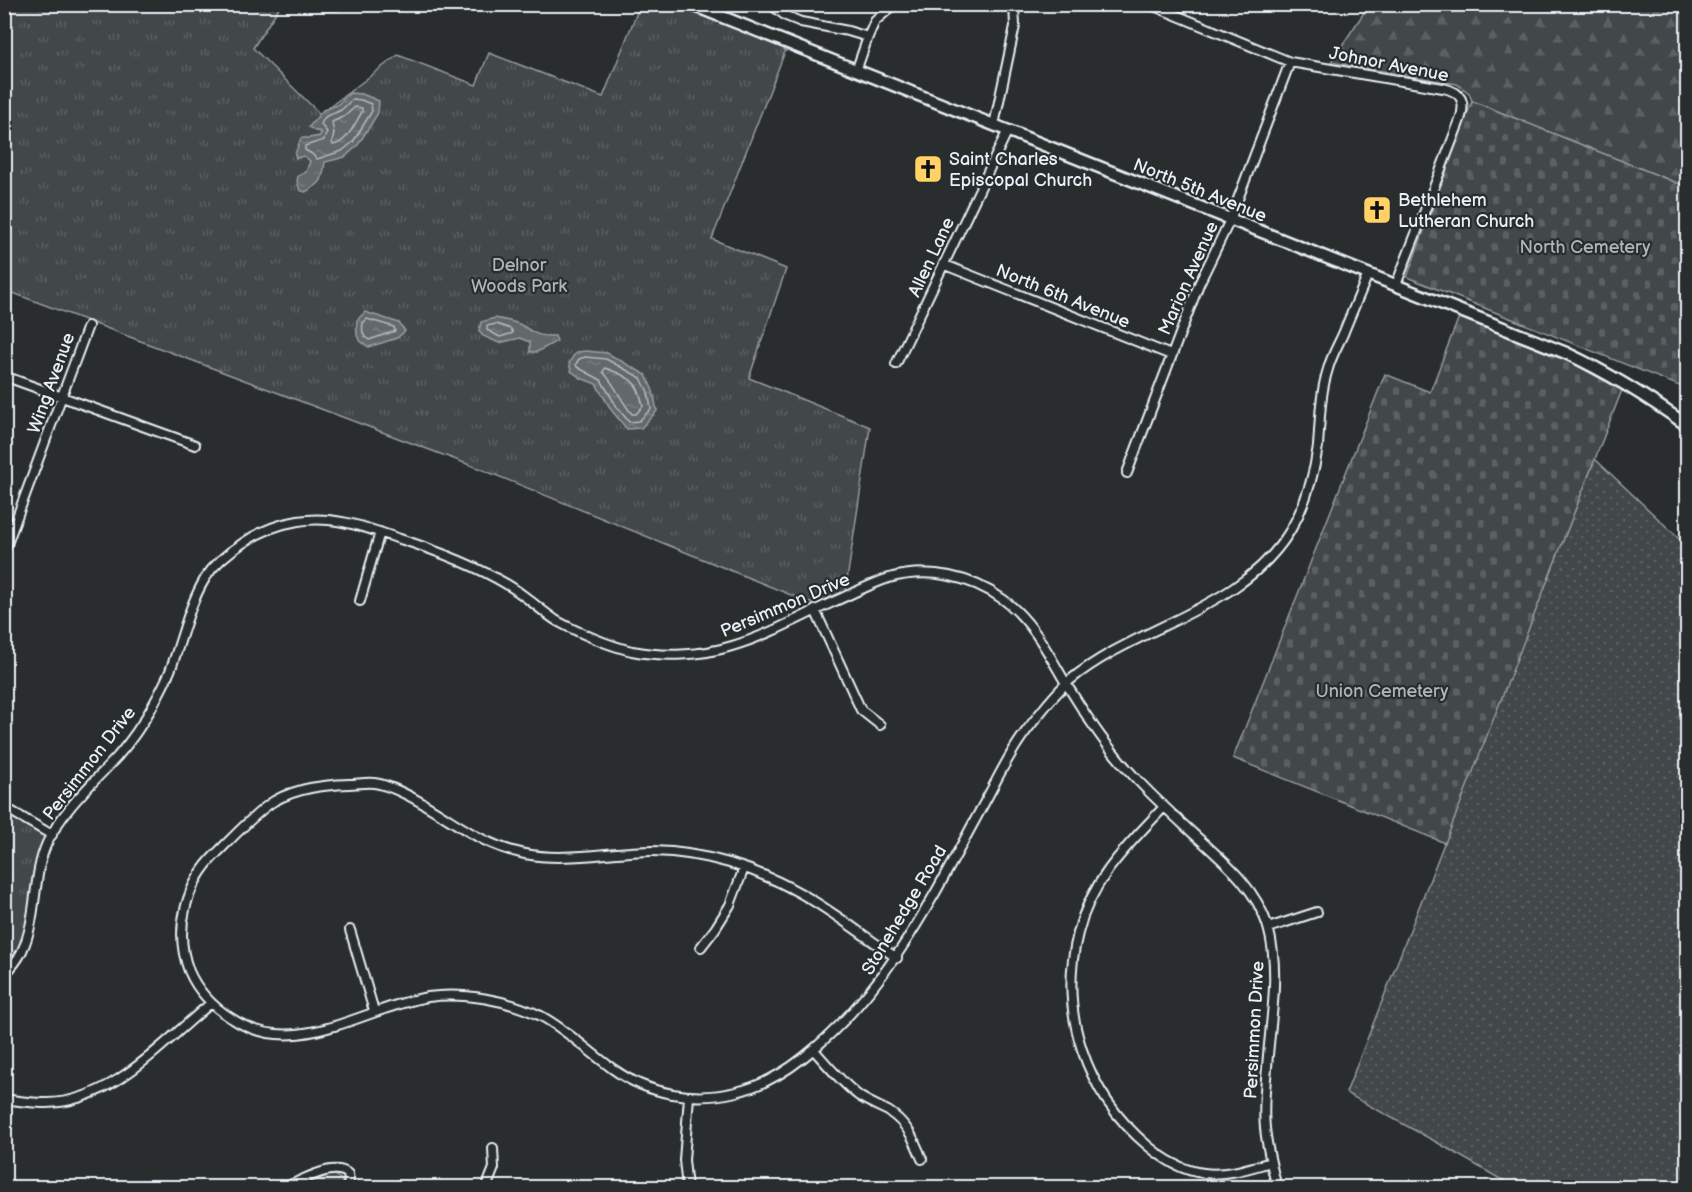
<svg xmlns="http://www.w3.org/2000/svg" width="1692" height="1192" viewBox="0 0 1692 1192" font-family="'Balsamiq Sans',sans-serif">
<defs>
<pattern id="grass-dots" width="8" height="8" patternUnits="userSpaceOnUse" patternTransform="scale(1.5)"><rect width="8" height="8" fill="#424648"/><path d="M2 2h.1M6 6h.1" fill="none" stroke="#5d6163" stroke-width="1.8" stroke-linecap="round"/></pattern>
<pattern id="forest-firs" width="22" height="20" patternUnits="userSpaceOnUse" patternTransform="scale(1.5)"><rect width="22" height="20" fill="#424648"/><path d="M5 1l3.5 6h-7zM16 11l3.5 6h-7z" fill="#5d6163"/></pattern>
<pattern id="cemetery-stones" width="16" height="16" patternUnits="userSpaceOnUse" patternTransform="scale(1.5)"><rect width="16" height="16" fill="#424648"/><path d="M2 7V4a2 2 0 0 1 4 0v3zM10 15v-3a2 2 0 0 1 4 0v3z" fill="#5d6163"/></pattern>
<pattern id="park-tufts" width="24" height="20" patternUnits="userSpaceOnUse" patternTransform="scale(1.5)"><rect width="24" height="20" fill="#424648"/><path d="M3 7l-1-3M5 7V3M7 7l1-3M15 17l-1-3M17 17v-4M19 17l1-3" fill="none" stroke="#5d6163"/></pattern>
<pattern id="water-ripples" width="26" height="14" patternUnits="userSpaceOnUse" patternTransform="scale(1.5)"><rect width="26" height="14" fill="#63686b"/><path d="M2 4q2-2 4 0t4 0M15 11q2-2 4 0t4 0" fill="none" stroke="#797e81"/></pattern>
</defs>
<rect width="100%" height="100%" fill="#2a2d2e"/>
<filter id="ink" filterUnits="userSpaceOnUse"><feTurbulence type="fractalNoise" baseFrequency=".0167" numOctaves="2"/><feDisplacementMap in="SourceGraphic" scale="12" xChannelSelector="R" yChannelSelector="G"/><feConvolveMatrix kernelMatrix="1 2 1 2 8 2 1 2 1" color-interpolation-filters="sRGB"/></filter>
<g filter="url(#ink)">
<path fill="url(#grass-dots)" stroke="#959ca0" stroke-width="1.5" d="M1595 459 1687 546V1187L1573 1188 1550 1182 1547 1187H1514L1438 1143 1346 1093Z
M333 1174 342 1180V1187H296Z"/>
<path fill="url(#forest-firs)" stroke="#959ca0" stroke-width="1.5" d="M1369 5H1687V187L1472 101 1469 93 1457 84 1331 62Z"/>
<path fill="url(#cemetery-stones)" stroke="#959ca0" stroke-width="1.5" d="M1472 101 1687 187V389L1407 277Z
M1459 317 1553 355 1578 366 1622 390 1445 843 1233 758 1385 374 1430 392Z"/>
<path fill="url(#park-tufts)" stroke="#959ca0" stroke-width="1.5" d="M4 5H278L280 6 253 48 320 114 398 55 476 85 489 53 603 97 640 5H676L786 49 712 239 786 269 749 378 870 427 845 593 818 606 483 470 5 290Z
M5 809 46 836V846L26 929 18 952 5 971Z"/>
<path fill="url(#water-ripples)" stroke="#989fa3" stroke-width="1.5" d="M301 5 340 4V5L338 11H327Z
M350 93 362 94 379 101 378 113 358 145 345 157 325 162C322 181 323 183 305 192L300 190 297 182 298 176 306 172 310 161 304 156 296 158 295 154 301 138H309L320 136 321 132 315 131 309 127 323 110 337 105Z
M365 312 399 323 405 331 397 338 369 347C355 339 356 335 357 320Z
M495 318C503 320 512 321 519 324 535 332 535 337 555 336L557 341 537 352H530V342L520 338 499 343 483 336 479 331 481 322Z
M586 351 607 353 646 375 653 391 657 411 641 428 627 429 612 411 596 384 581 378 571 371 569 363 576 352Z"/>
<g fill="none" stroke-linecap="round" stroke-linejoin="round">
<path stroke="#b3bac0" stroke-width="1.5" d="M353 99 361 100 371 104 372 111 353 142 342 151 317 159 312 154 305 150V146L324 140 327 132 321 125C325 112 331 116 341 110 345 107 349 102 353 99Z
M355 107 362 108V112C355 123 347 143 333 145L332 142 334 134 332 122 345 116Z
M367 319 394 327 395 331 369 340C362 336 362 330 363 323Z
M496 324 511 329 513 333 500 337 487 330V326Z
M585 357 606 359 641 378 648 392 651 409 639 421 629 422 617 407 601 380 577 367 576 364 579 359Z
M605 368C614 371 631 378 636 386 640 392 641 399 643 406L636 414H632C621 401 615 384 603 372Z"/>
<g stroke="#e8f1f8" stroke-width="12">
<path id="minor" d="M770 4 786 16 801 22 848 31 868 37 856 71
M1149 4 1290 62 1443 88C1462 92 1466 102 1460 120L1396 285
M868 37 875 21 895 4
M994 125 1015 26 1014 4
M945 265 1171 355
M896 364 1008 130
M4 376 195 445
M1127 473 1199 284 1230 220 1290 62
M4 552 88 326
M360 601 380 532
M815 610 861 710 880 725
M4 807 52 835
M1164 807C1128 845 1091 880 1078 933 1058 1012 1085 1093 1148 1146 1164 1159 1182 1171 1204 1173 1227 1176 1249 1168 1271 1162
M1268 928 1317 912
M350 930 374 1011
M701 947 715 929 730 905 744 868
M897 958C865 937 834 912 800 893 756 868 704 852 653 851 611 851 566 862 525 854 481 845 459 824 422 803 408 795 390 785 374 783 366 782 357 784 349 784 323 785 297 788 274 801 256 812 232 838 217 853 186 883 173 930 189 971 198 992 212 1006 231 1018 295 1061 362 1008 428 997 464 992 508 1000 541 1016 567 1030 589 1052 613 1069 649 1095 694 1102 736 1092 762 1086 784 1073 804 1057 891 988 936 891 988 796 1000 774 1011 750 1027 730 1040 713 1053 695 1069 681 1138 624 1241 611 1290 531 1306 504 1314 476 1318 446 1320 420 1320 394 1328 369 1331 357 1338 345 1343 334 1351 314 1360 294 1368 274
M4 975C11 968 18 960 22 951 38 917 32 876 47 843 63 809 93 783 117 757 130 742 142 725 152 707 158 696 165 683 170 671 182 640 188 606 206 577 215 563 229 552 243 543 259 532 279 524 298 521 332 515 365 527 397 538 435 550 473 564 508 585 525 595 540 610 557 621 568 627 581 633 593 638 605 643 619 648 632 651 663 657 701 656 732 646 767 636 800 617 833 602 852 594 870 584 889 578 929 567 971 576 1004 600 1032 621 1047 651 1064 680 1078 703 1092 726 1109 747 1132 777 1159 802 1186 827 1218 857 1255 884 1268 927 1281 973 1270 1021 1267 1068 1265 1087 1263 1109 1265 1128 1267 1148 1272 1168 1277 1188
M814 1050C828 1066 842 1083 859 1096 868 1102 878 1106 888 1111 907 1123 914 1139 922 1159
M4 1099C18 1101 32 1103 46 1103 112 1103 163 1042 210 1004
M288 1188 292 1184C307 1178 335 1162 348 1174L349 1181 347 1188
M486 1188 494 1168 493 1148
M687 1188 684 1160 689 1097"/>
</g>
<g stroke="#e8f1f8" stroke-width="15">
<path id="secondary" d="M690 4 1566 353C1609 373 1649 398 1688 426"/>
</g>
<use href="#minor" stroke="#2a2d2e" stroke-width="8"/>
<use href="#secondary" stroke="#2a2d2e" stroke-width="10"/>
</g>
</g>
<defs>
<g id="church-square" transform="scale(1.5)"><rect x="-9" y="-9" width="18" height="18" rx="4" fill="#ffd166" stroke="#2a2d2e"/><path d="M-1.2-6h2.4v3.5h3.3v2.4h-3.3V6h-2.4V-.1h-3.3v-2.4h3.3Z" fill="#111"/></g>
</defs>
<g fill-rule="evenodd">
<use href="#church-square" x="928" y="169"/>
<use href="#church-square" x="1377" y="210"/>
</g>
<g text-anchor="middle" stroke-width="4.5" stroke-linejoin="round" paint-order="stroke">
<g font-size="18" fill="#e8f1f8" stroke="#2a2d2e">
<text transform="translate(1389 64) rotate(11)" y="6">Johnor Avenue</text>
<text transform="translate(1200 190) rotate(22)" y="6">North 5th Avenue</text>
<text transform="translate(931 257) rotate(-65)" y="6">Allen Lane</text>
<text transform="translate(1188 278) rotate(-66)" y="6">Marion Avenue</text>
<text transform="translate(1063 296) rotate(22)" y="6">North 6th Avenue</text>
<text transform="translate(51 383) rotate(-70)" y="6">Wing Avenue</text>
<text transform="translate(785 605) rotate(-23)" y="6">Persimmon Drive</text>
<text transform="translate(89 763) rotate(-52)" y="6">Persimmon Drive</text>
<text transform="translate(904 910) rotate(-59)" y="6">Stonehedge Road</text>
<text transform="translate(1254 1030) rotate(-87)" y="6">Persimmon Drive</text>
</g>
<g font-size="18" fill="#e8f1f8" stroke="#2a2d2e" text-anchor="start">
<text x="949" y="165">Saint Charles<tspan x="949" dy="21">Episcopal Church</tspan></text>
<text x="1398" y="206">Bethlehem<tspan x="1398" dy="21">Lutheran Church</tspan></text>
</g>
<g font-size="18" fill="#aeb5ba" stroke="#2a2d2e">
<text x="1585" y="253">North Cemetery</text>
<text x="519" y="271">Delnor<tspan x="519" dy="21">Woods Park</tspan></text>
<text x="1382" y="697">Union Cemetery</text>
</g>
</g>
<rect width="1692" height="1192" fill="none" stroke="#2a2d2e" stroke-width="24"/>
<rect x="12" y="12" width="1668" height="1168" fill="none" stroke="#e8f1f8" stroke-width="2" filter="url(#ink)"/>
</svg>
